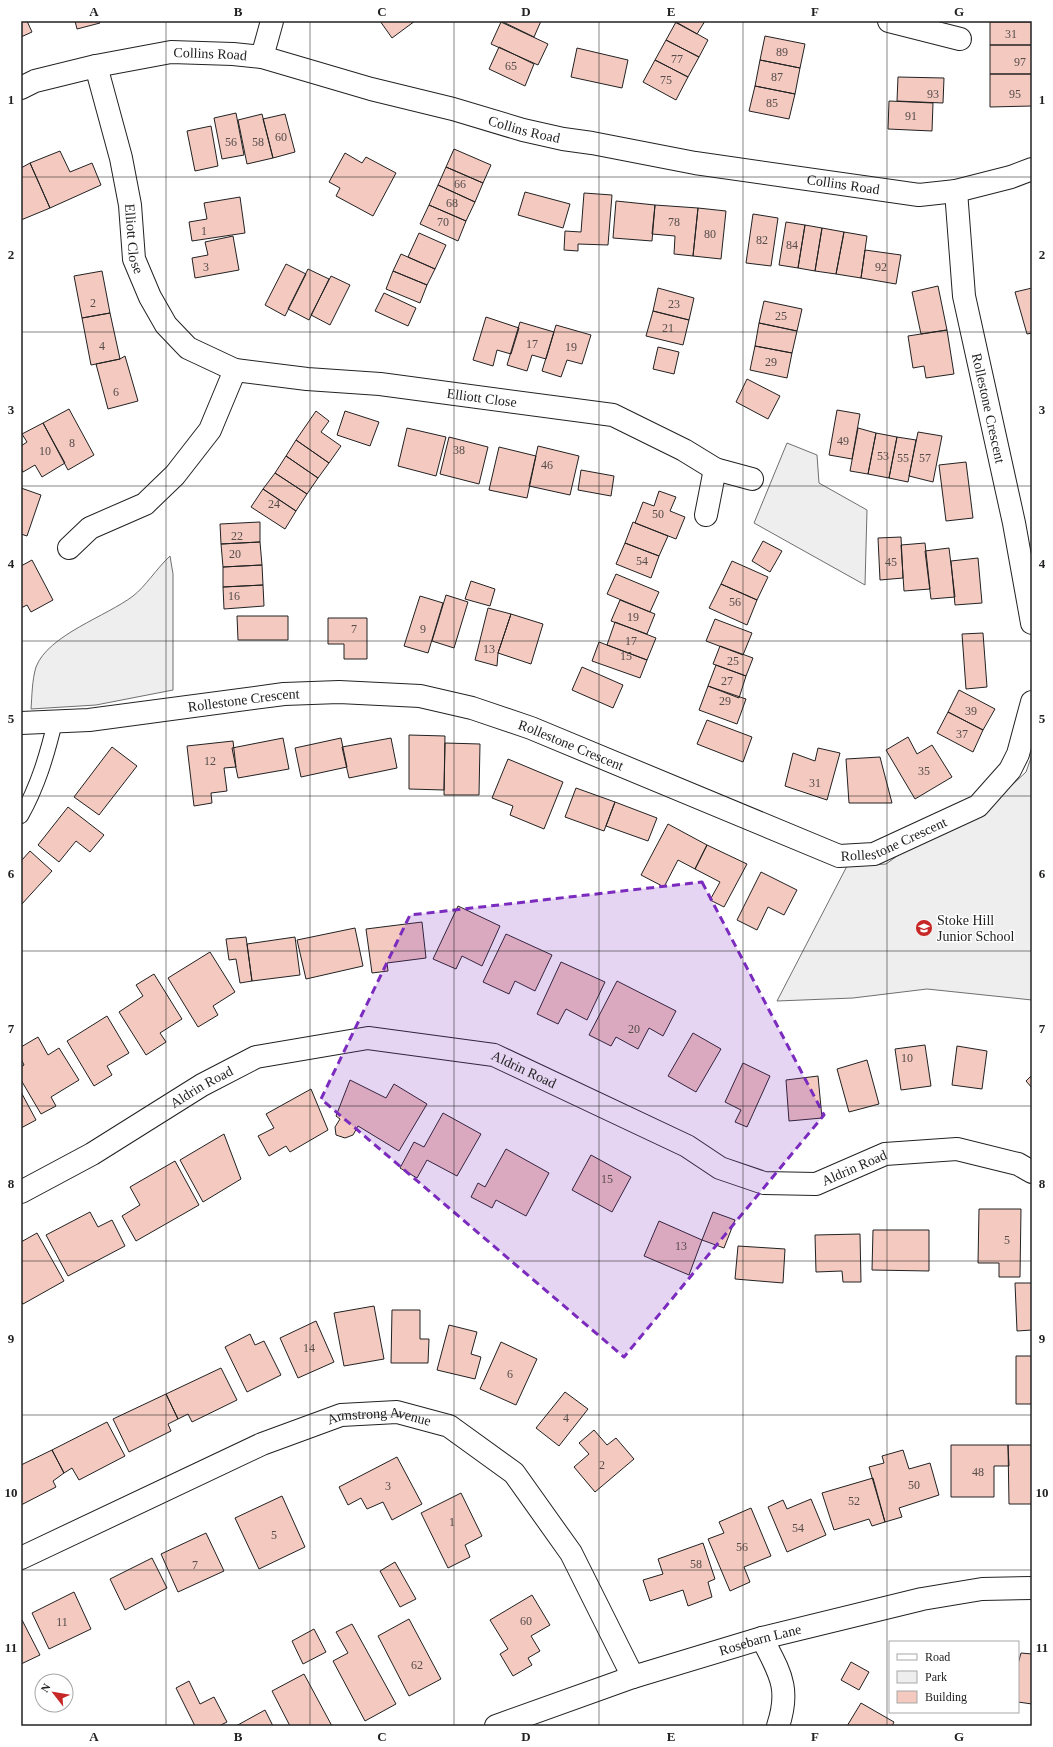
<svg xmlns="http://www.w3.org/2000/svg" width="1053" height="1747" viewBox="0 0 1053 1747" font-family="Georgia,serif">
<rect width="100%" height="100%" fill="#fff"/>
<path fill="#eee" stroke="#6f6f6f" d="M787 443 817 455 819 483 867 510 865 585 754 523Z
M170 556 173 574V690L96 705 31 709C32 696 32 680 36 667 48 635 107 616 133 596 145 587 157 568 170 556Z
M1032 755V1000L927 989 853 998 777 1001 847 866 886 864 904 851 982 813 1026 772Z"/>
<path fill="#f3c9c0" stroke="#222" d="M21 21H27L32 32 21 37Z
M75 21H99L100 23 77 29Z
M380 21H415L392 38Z
M501 21H541L534 37Z
M673 21H705L697 34Z
M501 22 548 44 538 65 491 44Z
M676 22 708 40 699 57 666 40Z
M990 22H1032V45H990Z
M765 36 805 44 800 68 760 60Z
M666 40 699 57 688 77 655 60Z
M990 45H1032V74H990Z
M499 47 534 64 525 86 489 69Z
M577 48 628 60 622 88 571 77Z
M655 60 688 77 676 100 643 82Z
M760 60 800 68 795 94 755 86Z
M990 74H1032V106L990 107Z
M898 77 944 78 943 103 897 101Z
M755 86 795 94 789 119 749 111Z
M889 101 933 103 932 131 888 129Z
M236 113 244 155 222 159 214 118Z
M262 114 273 158 247 164 238 120Z
M285 114 295 152 273 158 263 119Z
M211 126 218 166 195 171 187 131Z
M454 149 491 165 483 183 446 167Z
M60 151 70 172 92 163 101 185 50 208 30 163Z
M345 153 362 163 366 157 396 173 373 216 336 196 340 188 329 182Z
M30 163 50 208 21 220V168Z
M446 167 483 183 475 202 438 185Z
M438 185 475 202 466 221 429 205Z
M525 192 570 204 563 228 518 215Z
M584 193 612 195 608 245 578 244V251L564 250 565 231 581 232Z
M240 197 245 233 192 241 189 222 207 219 204 203Z
M616 201 655 205 652 241 613 238Z
M429 205 466 221 458 241 420 224Z
M655 205 698 208 693 256 674 254 675 236 652 234Z
M698 208 726 211 721 259 693 256Z
M753 214 778 218 771 266 746 263Z
M786 222 805 225 798 268 779 265Z
M805 225 822 228 815 271 798 268Z
M822 228 844 232 836 274 815 271Z
M844 232 867 236 861 278 836 274Z
M419 233 446 245 435 269 408 257Z
M233 236 239 270 195 278 192 258 208 255 205 242Z
M865 250 901 255 896 284 861 278Z
M401 254 435 269 427 285 393 271Z
M286 264 306 274 285 316 265 305Z
M308 269 329 279 309 320 288 309Z
M102 271 110 313 82 318 74 276Z
M393 271 427 285 420 303 386 289Z
M331 276 350 285 330 325 311 315Z
M938 286 947 330 921 334 912 292Z
M658 288 694 298 689 320 653 311Z
M1032 288V333L1027 334 1015 292Z
M384 293 416 308 408 326 375 311Z
M764 301 802 309 797 331 759 323Z
M653 311 689 320 683 345 646 336Z
M110 313 120 359 91 365 82 318Z
M486 317 519 328 511 354 497 350 493 366 473 360Z
M520 322 554 332 546 359 532 355 527 371 507 365Z
M759 323 797 331 792 353 755 346Z
M556 325 591 335 582 364 567 360 561 377 542 371Z
M947 330 954 374 926 378 924 366 913 368 908 336Z
M755 346 792 353 787 378 750 370Z
M658 347 679 352 674 374 653 369Z
M125 356 138 401 108 409 96 364 120 359Z
M747 379 780 396 768 419 736 402Z
M69 409 94 455 68 470 43 423Z
M837 410 860 414 852 459 829 455Z
M316 411 329 421 321 432 341 446 329 463 296 440Z
M345 411 379 422 370 446 337 435Z
M43 423 65 463 42 477 35 465 23 472 21 468V446L27 442 22 434Z
M407 428 446 437 436 476 398 466Z
M858 428 876 433 868 474 850 471Z
M918 432 942 436 933 482 909 476Z
M876 433 897 437 889 478 868 474Z
M449 437 488 447 479 484 440 474Z
M897 437 916 440 908 482 889 478Z
M296 440 329 463 318 478 286 456Z
M538 446 579 456 570 495 529 486Z
M499 447 536 456 527 498 489 490Z
M286 456 318 478 307 494 275 473Z
M966 462 973 518 946 521 939 465Z
M581 470 614 476 611 496 578 490Z
M275 473 307 494 296 511 263 489Z
M21 488 41 495 27 536 21 534Z
M263 489 296 511 285 529 251 507Z
M659 491 676 497 670 511 685 517 676 539 635 523 643 502 654 506Z
M260 522V542L221 544 220 524Z
M633 522 668 536 659 556 625 543Z
M901 537 903 578 880 580 878 538Z
M763 541 782 551 770 572 752 561Z
M260 542 262 565 223 567 221 544Z
M625 543 659 556 651 578 616 564Z
M925 543 930 589 904 591 901 545Z
M949 548 955 597 931 599 925 551Z
M978 558 982 603 955 605 951 561Z
M32 560 53 600 31 612 27 605 21 608V566Z
M732 561 768 577 757 600 721 584Z
M262 565 263 585 223 587V567Z
M616 574 659 592 650 612 607 594Z
M471 581 495 589 490 606 465 599Z
M721 584 757 600 747 625 709 608Z
M263 585 264 606 224 609 223 587Z
M446 595 468 602 454 648 432 641Z
M420 596 443 603 428 653 404 646Z
M620 600 655 614 647 634 611 621Z
M488 608 511 614 498 653 497 666 475 660Z
M511 614 543 624 531 664 498 653Z
M237 616H288V640H238Z
M328 618H367V659H344V644H328Z
M715 619 752 633 743 655 706 641Z
M615 622 656 638 647 660 607 645Z
M983 633 987 687 966 689 962 634Z
M599 642 647 660 640 678 592 661Z
M720 646 753 658 746 676 713 664Z
M716 665 746 676 739 698 708 686Z
M582 667 623 685 613 708 572 690Z
M708 686 746 699 737 724 699 710Z
M959 690 995 709 983 730 948 712Z
M948 712 983 730 973 752 937 733Z
M707 720 752 737 743 762 697 744Z
M409 735 445 736 444 790 409 789Z
M908 737 917 754 932 745 952 777 915 799 886 750Z
M283 738 289 769 238 778 232 748Z
M341 738 347 767 301 777 295 748Z
M391 738 397 768 349 778 342 747Z
M233 741 236 767 224 768 227 791 211 793 212 803 194 806 187 746Z
M445 743 480 744 479 795H444Z
M112 747 137 766 99 815 74 797Z
M818 748 840 753 827 800 785 786 793 753 815 761Z
M880 757 892 803H849L846 759Z
M508 759 563 782 544 829 510 815 513 806 492 798Z
M576 788 615 802 604 831 565 817Z
M615 802 657 818 648 841 606 826Z
M68 807 104 835 90 852 76 841 59 862 38 845Z
M668 824 707 845 695 869 678 860 664 887 641 875Z
M707 845 747 864 724 907 710 900 720 882 695 869Z
M30 851 52 871 21 905V861Z
M761 872 797 890 784 915 768 907 757 930 737 920Z
M458 906 500 926 482 966 462 956 456 969 433 959Z
M422 922 426 958 387 963 388 971 372 973 366 929Z
M355 928 363 966 306 979 297 940Z
M506 934 552 955 535 991 515 981 509 994 483 982Z
M246 937 252 981 240 983 236 959 229 960 226 939Z
M295 937 300 975 252 981 247 944Z
M210 952 235 992 213 1006 218 1015 198 1027 168 978Z
M561 962 605 982 587 1020 566 1009 558 1024 537 1014Z
M154 974 182 1019 160 1033 166 1042 146 1055 119 1012 143 996 136 985Z
M617 981 676 1011 663 1036 649 1028 638 1049 616 1037 611 1046 589 1035Z
M107 1016 129 1053 107 1066 112 1075 94 1086 67 1041Z
M693 1033 721 1049 696 1092 668 1076Z
M38 1037 48 1055 59 1048 79 1080 51 1097 56 1106 41 1114 21 1080V1067L24 1065 21 1059V1047Z
M925 1045 931 1086 901 1090 895 1049Z
M957 1046 987 1051 982 1089 952 1085Z
M867 1060 879 1104 849 1112 837 1069Z
M743 1063 770 1076 747 1127 735 1122 741 1110 725 1102Z
M1032 1075V1088L1026 1081Z
M818 1076 822 1118 789 1121 786 1080Z
M350 1080 386 1098 394 1084 427 1104 399 1151 358 1126 353 1135 345 1138 336 1135 335 1127 340 1119 336 1116Z
M311 1089 328 1130 290 1152 286 1146 269 1156 258 1136 274 1128 266 1114Z
M21 1092 36 1120 21 1128Z
M443 1113 481 1134 457 1176 427 1160 417 1178 400 1168 414 1142 424 1147Z
M224 1134 241 1179 203 1202 180 1160Z
M506 1149 549 1173 526 1216 496 1200 492 1208 471 1197 478 1183 485 1187Z
M591 1155 631 1177 612 1212 572 1190Z
M175 1161 199 1205 136 1241 122 1216 140 1205 130 1187Z
M979 1209H1021L1020 1277H999V1263H978Z
M90 1212 98 1227 112 1220 125 1246 68 1276 46 1235Z
M713 1212 735 1220 724 1248 702 1240Z
M659 1221 702 1240 689 1275 644 1256Z
M873 1230H929V1271L872 1270Z
M37 1233 64 1281 23 1304 21 1301V1242Z
M860 1234 861 1282H843L842 1271 816 1272 815 1235Z
M738 1246 785 1249 783 1283 735 1279Z
M1015 1283H1032V1330L1017 1331Z
M374 1306 384 1359 344 1366 334 1313Z
M392 1310H420V1339H429L428 1363H391Z
M316 1321 334 1362 298 1378 280 1338Z
M449 1325 477 1332 471 1354 481 1357 475 1379 437 1370Z
M250 1334 255 1345 264 1341 281 1375 247 1392 225 1347Z
M501 1342 537 1359 516 1405 480 1389Z
M1016 1356H1032V1404H1016Z
M221 1368 237 1400 192 1422 188 1414 178 1419 166 1394Z
M565 1392 588 1409 559 1446 536 1428Z
M166 1394 178 1419 168 1424 171 1431 129 1452 113 1419Z
M107 1422 125 1456 79 1480 72 1468 64 1473 52 1450Z
M594 1430 607 1445 616 1438 634 1459 595 1492 574 1467 589 1454 579 1443Z
M951 1445H1008L1009 1466H994V1497H951Z
M1008 1445H1032V1504H1009Z
M52 1450 64 1473 53 1481 56 1487 21 1505V1465Z
M903 1450 909 1469 930 1463 939 1495 899 1508 902 1517 885 1522 869 1467 884 1463 882 1456Z
M397 1457 422 1504 392 1520 383 1502 367 1509 361 1498 348 1505 339 1487Z
M873 1478 885 1522 872 1526 869 1519 834 1530 822 1493Z
M461 1493 482 1536 465 1545 470 1557 448 1568 421 1513Z
M282 1496 305 1547 259 1569 235 1518Z
M811 1499 826 1535 787 1552 768 1507 783 1500 787 1509Z
M751 1508 771 1556 744 1567 750 1582 730 1591 708 1539 724 1533 719 1522Z
M206 1533 224 1571 178 1592 161 1554Z
M703 1543 715 1579 708 1582 712 1597 688 1606 683 1590 650 1601 643 1580 663 1574 658 1559Z
M152 1558 167 1588 125 1610 110 1579Z
M395 1562 416 1599 400 1607 380 1571Z
M74 1592 91 1629 49 1649 32 1613Z
M532 1595 550 1625 531 1636 540 1651 528 1658 532 1665 513 1676 500 1654 508 1649 490 1620Z
M21 1618 40 1655 21 1664Z
M409 1619 441 1679 409 1696 378 1636Z
M352 1624 396 1704 365 1721 333 1661 348 1653 336 1632Z
M314 1629 326 1652 303 1664 292 1641Z
M1021 1653 1032 1654V1704L1018 1702V1664Z
M851 1662 869 1672 859 1690 841 1680Z
M304 1674 332 1726H290L272 1691Z
M189 1681 200 1704 214 1697 227 1722 219 1726H195L176 1688Z
M861 1703 894 1722 892 1726H847Z
M265 1710 273 1726H236Z"/>
<g fill="none" stroke-linecap="round" stroke-linejoin="round">
<g stroke="#222" stroke-width="16">
<path id="service" d="M21 816C38 786 47 755 55 722"/>
</g>
<g stroke="#222" stroke-width="24">
<g id="minor">
<path d="M889 21 960 39"/>
<path d="M262 57 272 21"/>
<path id="s1" d="M96 66 121 158 130 205 134 259 150 297 166 325 188 348 235 370 307 379 380 384 613 415 684 450 715 469 752 479"/>
<path id="s2" d="M21 88 35 81 96 66 171 52 233 54 262 57 371 89 453 109 523 130 563 139 592 143 695 163 919 195 956 191 1011 177 1032 169"/>
<path id="s3" d="M956 191 964 296 1014 523 1032 623"/>
<path d="M706 515 715 469"/>
<path d="M69 548 90 528 145 504 175 475 210 430 235 370"/>
<path id="s4" d="M21 723 89 720 284 694 339 692 420 696 472 708 531 728 839 856 874 854 978 806 1010 770 1018 754 1032 702"/>
<path id="s5" d="M21 1192 92 1154 202 1085 256 1057 368 1038 494 1055 687 1146 720 1168 764 1183 816 1184 885 1154 957 1149 1018 1164 1032 1172"/>
<path id="s6" d="M21 1558 262 1444 341 1415 397 1412 449 1426 514 1473 571 1553 633 1677"/>
<path d="M762 1638C779 1672 791 1687 778 1726"/>
<path id="s7" d="M496 1726 633 1677 762 1638 922 1599 982 1589 1032 1588"/>
</g>
</g>
<use href="#service" stroke="#fff" stroke-width="14"/>
<use href="#minor" stroke="#fff" stroke-width="22"/>
</g>
<path fill="#7b2cbf" fill-opacity="0.2" stroke="#7b2cbf" stroke-width="3" stroke-dasharray="8 5" stroke-linejoin="round" d="M702 882 824 1115 624 1357 321 1099 410 915Z"/>
<path fill="none" stroke="#222" stroke-width="1" stroke-opacity="0.55" d="M166 21V1726M310 21V1726M454 21V1726M599 21V1726M743 21V1726M887 21V1726M21 177H1032M21 332H1032M21 486H1032M21 641H1032M21 796H1032M21 951H1032M21 1106H1032M21 1261H1032M21 1415H1032M21 1570H1032"/>
<defs>
<g id="school-disc" transform="scale(0.9)"><circle r="9.5" fill="#c62828" stroke="#fff"/><path d="M0-5L7-2L0 1L-7-2ZM-4 1L0 2.5L4 1V4Q0 6-4 4Z" fill="#fff"/></g>
</defs>
<g fill-rule="evenodd">
<use href="#school-disc" x="924" y="928"/>
</g>
<g text-anchor="middle" stroke-width="3" stroke-linejoin="round" paint-order="stroke">
<g font-size="12" fill="#564c4a">
<text x="1011" y="38">31</text>
<text x="782" y="56">89</text>
<text x="677" y="63">77</text>
<text x="1020" y="66">97</text>
<text x="511" y="70">65</text>
<text x="777" y="81">87</text>
<text x="666" y="84">75</text>
<text x="933" y="98">93</text>
<text x="1015" y="98">95</text>
<text x="772" y="107">85</text>
<text x="911" y="120">91</text>
<text x="281" y="141">60</text>
<text x="231" y="146">56</text>
<text x="258" y="146">58</text>
<text x="460" y="188">66</text>
<text x="452" y="207">68</text>
<text x="443" y="226">70</text>
<text x="674" y="226">78</text>
<text x="204" y="235">1</text>
<text x="710" y="238">80</text>
<text x="762" y="244">82</text>
<text x="792" y="249">84</text>
<text x="206" y="271">3</text>
<text x="881" y="271">92</text>
<text x="93" y="307">2</text>
<text x="674" y="308">23</text>
<text x="781" y="320">25</text>
<text x="668" y="332">21</text>
<text x="532" y="348">17</text>
<text x="102" y="350">4</text>
<text x="571" y="351">19</text>
<text x="771" y="366">29</text>
<text x="116" y="396">6</text>
<text x="843" y="445">49</text>
<text x="72" y="447">8</text>
<text x="459" y="454">38</text>
<text x="45" y="455">10</text>
<text x="883" y="460">53</text>
<text x="903" y="462">55</text>
<text x="925" y="462">57</text>
<text x="547" y="469">46</text>
<text x="274" y="508">24</text>
<text x="658" y="518">50</text>
<text x="237" y="540">22</text>
<text x="235" y="558">20</text>
<text x="642" y="565">54</text>
<text x="891" y="566">45</text>
<text x="234" y="600">16</text>
<text x="735" y="606">56</text>
<text x="633" y="621">19</text>
<text x="354" y="633">7</text>
<text x="423" y="633">9</text>
<text x="631" y="645">17</text>
<text x="489" y="653">13</text>
<text x="626" y="660">15</text>
<text x="733" y="665">25</text>
<text x="727" y="685">27</text>
<text x="725" y="705">29</text>
<text x="971" y="715">39</text>
<text x="962" y="738">37</text>
<text x="210" y="765">12</text>
<text x="924" y="775">35</text>
<text x="815" y="787">31</text>
<text x="634" y="1033">20</text>
<text x="907" y="1062">10</text>
<text x="607" y="1183">15</text>
<text x="1007" y="1244">5</text>
<text x="681" y="1250">13</text>
<text x="309" y="1352">14</text>
<text x="510" y="1378">6</text>
<text x="566" y="1422">4</text>
<text x="602" y="1469">2</text>
<text x="978" y="1476">48</text>
<text x="914" y="1489">50</text>
<text x="388" y="1490">3</text>
<text x="854" y="1505">52</text>
<text x="452" y="1526">1</text>
<text x="798" y="1532">54</text>
<text x="274" y="1539">5</text>
<text x="742" y="1551">56</text>
<text x="696" y="1568">58</text>
<text x="195" y="1569">7</text>
<text x="526" y="1625">60</text>
<text x="62" y="1626">11</text>
<text x="417" y="1669">62</text>
</g>
<g font-size="14" fill="#222" stroke="#fff">
<text dy="5" stroke="none"><textPath href="#s2" startOffset="194">Collins Road</textPath></text>
<text dy="5" stroke="none"><textPath href="#s2" startOffset="518">Collins Road</textPath></text>
<text dy="5" stroke="none"><textPath href="#s2" startOffset="842">Collins Road</textPath></text>
<text dy="5" stroke="none"><textPath href="#s1" startOffset="177">Elliott Close</textPath></text>
<text dy="5" stroke="none"><textPath href="#s1" startOffset="603">Elliott Close</textPath></text>
<text dy="5" stroke="none"><textPath href="#s3" startOffset="220">Rollestone Crescent</textPath></text>
<text dy="5" stroke="none"><textPath href="#s4" startOffset="224">Rollestone Crescent</textPath></text>
<text dy="5" stroke="none"><textPath href="#s4" startOffset="560">Rollestone Crescent</textPath></text>
<text dy="5" stroke="none"><textPath href="#s4" startOffset="908">Rollestone Crescent</textPath></text>
<text dy="5" stroke="none"><textPath href="#s5" startOffset="545">Aldrin Road</textPath></text>
<text dy="5" stroke="none"><textPath href="#s5" startOffset="209">Aldrin Road</textPath></text>
<text dy="5" stroke="none"><textPath href="#s5" startOffset="905">Aldrin Road</textPath></text>
<text dy="5" stroke="none"><textPath href="#s6" startOffset="389">Armstrong Avenue</textPath></text>
<text dy="5" stroke="none"><textPath href="#s7" startOffset="278">Rosebarn Lane</textPath></text>
</g>
<g font-size="14" fill="#222" stroke="#fff" text-anchor="start">
<text x="937" y="925">Stoke Hill<tspan x="937" dy="16">Junior School</tspan></text>
</g>
</g>
<rect width="1053" height="1747" fill="none" stroke="#ffffff" stroke-width="44"/>
<rect x="889" y="1641" width="130" height="72" fill="#ffffff" stroke="#a7a7a7"/>
<rect x="897" y="1654" width="20" height="6" fill="#ffffff" stroke="#a7a7a7"/>
<text x="925" y="1661" font-size="12" fill="#222222">Road</text>
<rect x="897" y="1671" width="20" height="12" fill="#eeeeee" stroke="#a7a7a7"/>
<text x="925" y="1681" font-size="12" fill="#222222">Park</text>
<rect x="897" y="1691" width="20" height="12" fill="#f3c9c0" stroke="#a7a7a7"/>
<text x="925" y="1701" font-size="12" fill="#222222">Building</text>
<g transform="translate(54 1693) rotate(301)"><circle r="19" fill="#ffffff" stroke="#a7a7a7"/>
<path d="M0-3L7 15L0 10L-7 15Z" fill="#c62828"/>
<text y="-6" font-size="11" font-weight="bold" text-anchor="middle" fill="#222222">N</text>
</g>
<rect x="22" y="22" width="1009" height="1703" fill="none" stroke="#222" stroke-width="1.5"/>
<g font-size="13" text-anchor="middle" font-weight="bold" fill="#222">
<text x="94" y="16">A</text>
<text x="238" y="16">B</text>
<text x="382" y="16">C</text>
<text x="526" y="16">D</text>
<text x="671" y="16">E</text>
<text x="815" y="16">F</text>
<text x="959" y="16">G</text>
<text x="11" y="104">1</text>
<text x="1042" y="104">1</text>
<text x="11" y="259">2</text>
<text x="1042" y="259">2</text>
<text x="11" y="414">3</text>
<text x="1042" y="414">3</text>
<text x="11" y="568">4</text>
<text x="1042" y="568">4</text>
<text x="11" y="723">5</text>
<text x="1042" y="723">5</text>
<text x="11" y="878">6</text>
<text x="1042" y="878">6</text>
<text x="11" y="1033">7</text>
<text x="1042" y="1033">7</text>
<text x="11" y="1188">8</text>
<text x="1042" y="1188">8</text>
<text x="11" y="1343">9</text>
<text x="1042" y="1343">9</text>
<text x="11" y="1497">10</text>
<text x="1042" y="1497">10</text>
<text x="11" y="1652">11</text>
<text x="1042" y="1652">11</text>
<text x="94" y="1741">A</text>
<text x="238" y="1741">B</text>
<text x="382" y="1741">C</text>
<text x="526" y="1741">D</text>
<text x="671" y="1741">E</text>
<text x="815" y="1741">F</text>
<text x="959" y="1741">G</text>
</g>
</svg>
